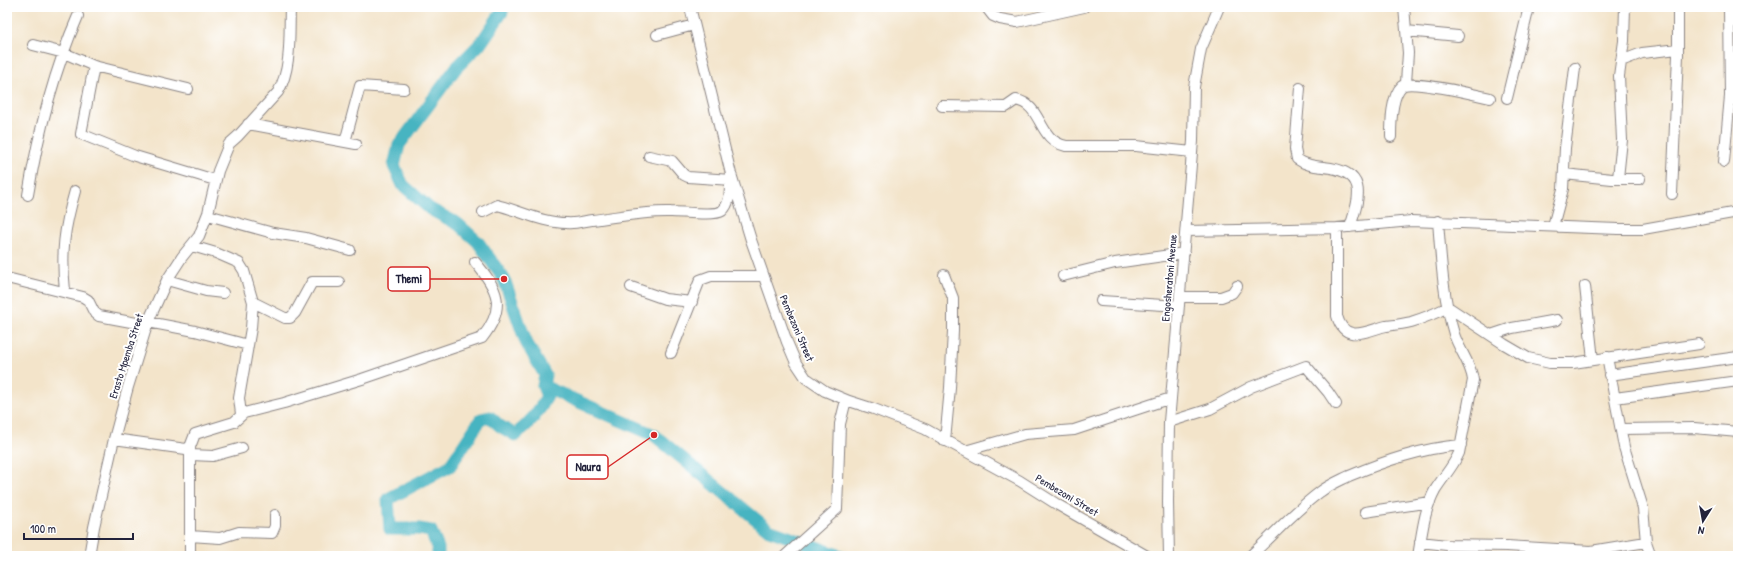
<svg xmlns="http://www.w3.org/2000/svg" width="1745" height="563" viewBox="0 0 1745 563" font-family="'Patrick Hand',sans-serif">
<rect width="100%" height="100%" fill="#fff"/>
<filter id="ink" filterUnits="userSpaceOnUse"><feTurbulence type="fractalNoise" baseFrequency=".025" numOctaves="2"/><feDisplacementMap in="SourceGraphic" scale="8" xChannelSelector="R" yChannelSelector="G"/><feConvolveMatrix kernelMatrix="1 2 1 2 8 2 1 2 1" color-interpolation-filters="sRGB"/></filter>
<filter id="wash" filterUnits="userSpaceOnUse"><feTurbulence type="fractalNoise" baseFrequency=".012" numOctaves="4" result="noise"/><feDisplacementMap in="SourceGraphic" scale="16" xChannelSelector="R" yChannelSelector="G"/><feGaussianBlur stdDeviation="0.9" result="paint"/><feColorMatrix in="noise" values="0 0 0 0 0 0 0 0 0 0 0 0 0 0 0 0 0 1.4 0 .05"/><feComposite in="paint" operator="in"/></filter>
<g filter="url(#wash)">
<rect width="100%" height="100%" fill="#f3e4ca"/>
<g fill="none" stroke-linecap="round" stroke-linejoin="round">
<path stroke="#46b4c1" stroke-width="13" d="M543 386 654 435 769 530 841 556
M438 556V548L431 531 419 529H390L388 499 450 466 481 419 490 417 500 426 515 435C528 425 540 411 547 396L543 386 545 375 526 342 504 279 478 242 458 224 430 209 403 185 394 166 399 145 456 68 481 43 502 12V7"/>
</g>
</g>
<g filter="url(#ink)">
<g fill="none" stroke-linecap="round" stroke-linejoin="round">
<g stroke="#8a8382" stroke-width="12">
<path id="minor" d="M690 7 731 174 751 240 787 342 796 363 806 378 825 391 849 401 874 409 925 429 1020 481 1058 505 1147 556
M986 7 993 16 1000 19 1017 22 1084 7
M1404 7 1408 53 1406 83
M1406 31 1458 36
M657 35 694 25
M33 45 64 53 94 66 188 89
M1621 61 1642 53 1678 49
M94 66 81 134 135 156 215 180
M1300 88 1295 149 1297 159C1305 165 1314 166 1323 167 1367 171 1361 194 1350 227
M1507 98 1529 7
M942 106 1006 107 1016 100C1043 105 1037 140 1066 146H1136L1192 152
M248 124 356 144
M1391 137C1391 123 1391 96 1402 86 1409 79 1477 95 1490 98
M345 142 360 86 404 89
M649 156 672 161 684 175 688 177 731 180
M1724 162 1730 96 1729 7
M1564 174 1612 179H1640
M1618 178 1622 140 1619 76 1624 41 1625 7
M1672 194 1678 55V7
M28 195C38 134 53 73 78 16
M483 212 497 205C521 211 542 223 567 223 575 224 584 221 592 220 618 217 644 211 671 212 682 212 715 216 722 211 730 204 730 192 730 182
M208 215 273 233 306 238 350 250
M1553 226 1563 189 1565 148 1575 68
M1337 228V316C1345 345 1368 330 1386 326 1394 325 1403 324 1411 322 1424 318 1436 313 1448 307L1504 344 1528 358 1550 363H1573L1699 344
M1186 231 1337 228 1411 221 1618 229H1643L1738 212
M192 246 216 253 239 263 244 271 253 302 251 328 239 398 241 414
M944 275 953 298V331L950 388 945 441
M1063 276 1115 263 1184 253
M7 278 83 297 88 300 94 312 99 316 147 325
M167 280 206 291 223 293
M1585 286 1593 360
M631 287 665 299 692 302
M65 291C61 252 64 229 75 191
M1180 297H1221L1232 293 1237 286
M1101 301 1179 306
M253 302 285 318H290L295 313 312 282H339
M148 322 195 331 248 345
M1491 335 1512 328 1557 320
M671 353 700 280 711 276H763
M1607 357 1624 447 1643 508 1646 542 1651 556
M1609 375 1738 357
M1615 398 1738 381
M1169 422 1210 409 1251 387 1306 366 1328 392 1336 404
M1621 429 1694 428 1738 432
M114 439 186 449 190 447 195 434 234 422 244 413 284 403 362 379 482 338C507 307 498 289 475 262
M190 447V556
M965 451 1025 434 1074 430 1171 398
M191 455 213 456 242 448
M1365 512 1430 502
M190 536 220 538 239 532 272 533 275 526V515
M1420 542 1447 545 1507 546 1591 551 1646 542
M89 556 94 527 114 439 128 387 148 322 167 280 182 257 199 236 208 213 218 171 229 144 238 136 278 92C292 68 289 34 290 7
M785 556 837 509 840 424 846 400
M1169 556 1168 502 1169 422 1193 141 1194 87 1201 49 1219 7
M1250 556C1274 535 1294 511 1320 492 1329 485 1339 481 1349 476 1385 461 1422 448 1461 445
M1418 556C1422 534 1424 510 1435 490 1443 477 1453 467 1459 453L1473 380C1471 363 1459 350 1454 334 1443 298 1441 259 1438 221"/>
</g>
<use href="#minor" stroke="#fff" stroke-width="10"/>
</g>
</g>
<g text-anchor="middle" stroke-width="4" stroke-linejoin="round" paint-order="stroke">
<g font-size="11" fill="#22223b" stroke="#fff">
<text transform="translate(1169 278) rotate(-85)" y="4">Engosheratoni Avenue</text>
<text transform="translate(797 328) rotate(67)" y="4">Pembezoni Street</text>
<text transform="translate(126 356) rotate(-72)" y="4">Erasto Mpemba Street</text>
<text transform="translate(1067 495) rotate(31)" y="4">Pembezoni Street</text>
</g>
</g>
<path fill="none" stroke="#d62828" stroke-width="1.5" d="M504 279L430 279M654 435L608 467"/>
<g fill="#d62828" stroke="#fff" stroke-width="1.5">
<circle cx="504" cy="279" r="4"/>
<circle cx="654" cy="435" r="4"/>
</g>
<g fill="#fff" stroke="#d62828" stroke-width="1.5">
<rect x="388" y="267" width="42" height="24" rx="4"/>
<rect x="567" y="455" width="41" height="24" rx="4"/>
</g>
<g font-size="12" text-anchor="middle" font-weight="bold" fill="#22223b">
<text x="409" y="283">Themi</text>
<text x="588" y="471">Naura</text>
</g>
<rect width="1745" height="563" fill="none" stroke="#fff" stroke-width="24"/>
<g transform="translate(1703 521) rotate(191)" stroke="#ffffff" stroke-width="3" paint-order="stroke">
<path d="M0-3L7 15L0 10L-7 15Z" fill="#22223b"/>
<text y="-6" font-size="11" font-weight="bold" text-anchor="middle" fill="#22223b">N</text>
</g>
<path d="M24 533v6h109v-6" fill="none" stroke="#22223b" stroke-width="2"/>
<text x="30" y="533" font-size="12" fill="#22223b" stroke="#ffffff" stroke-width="3" paint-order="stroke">100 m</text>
</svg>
